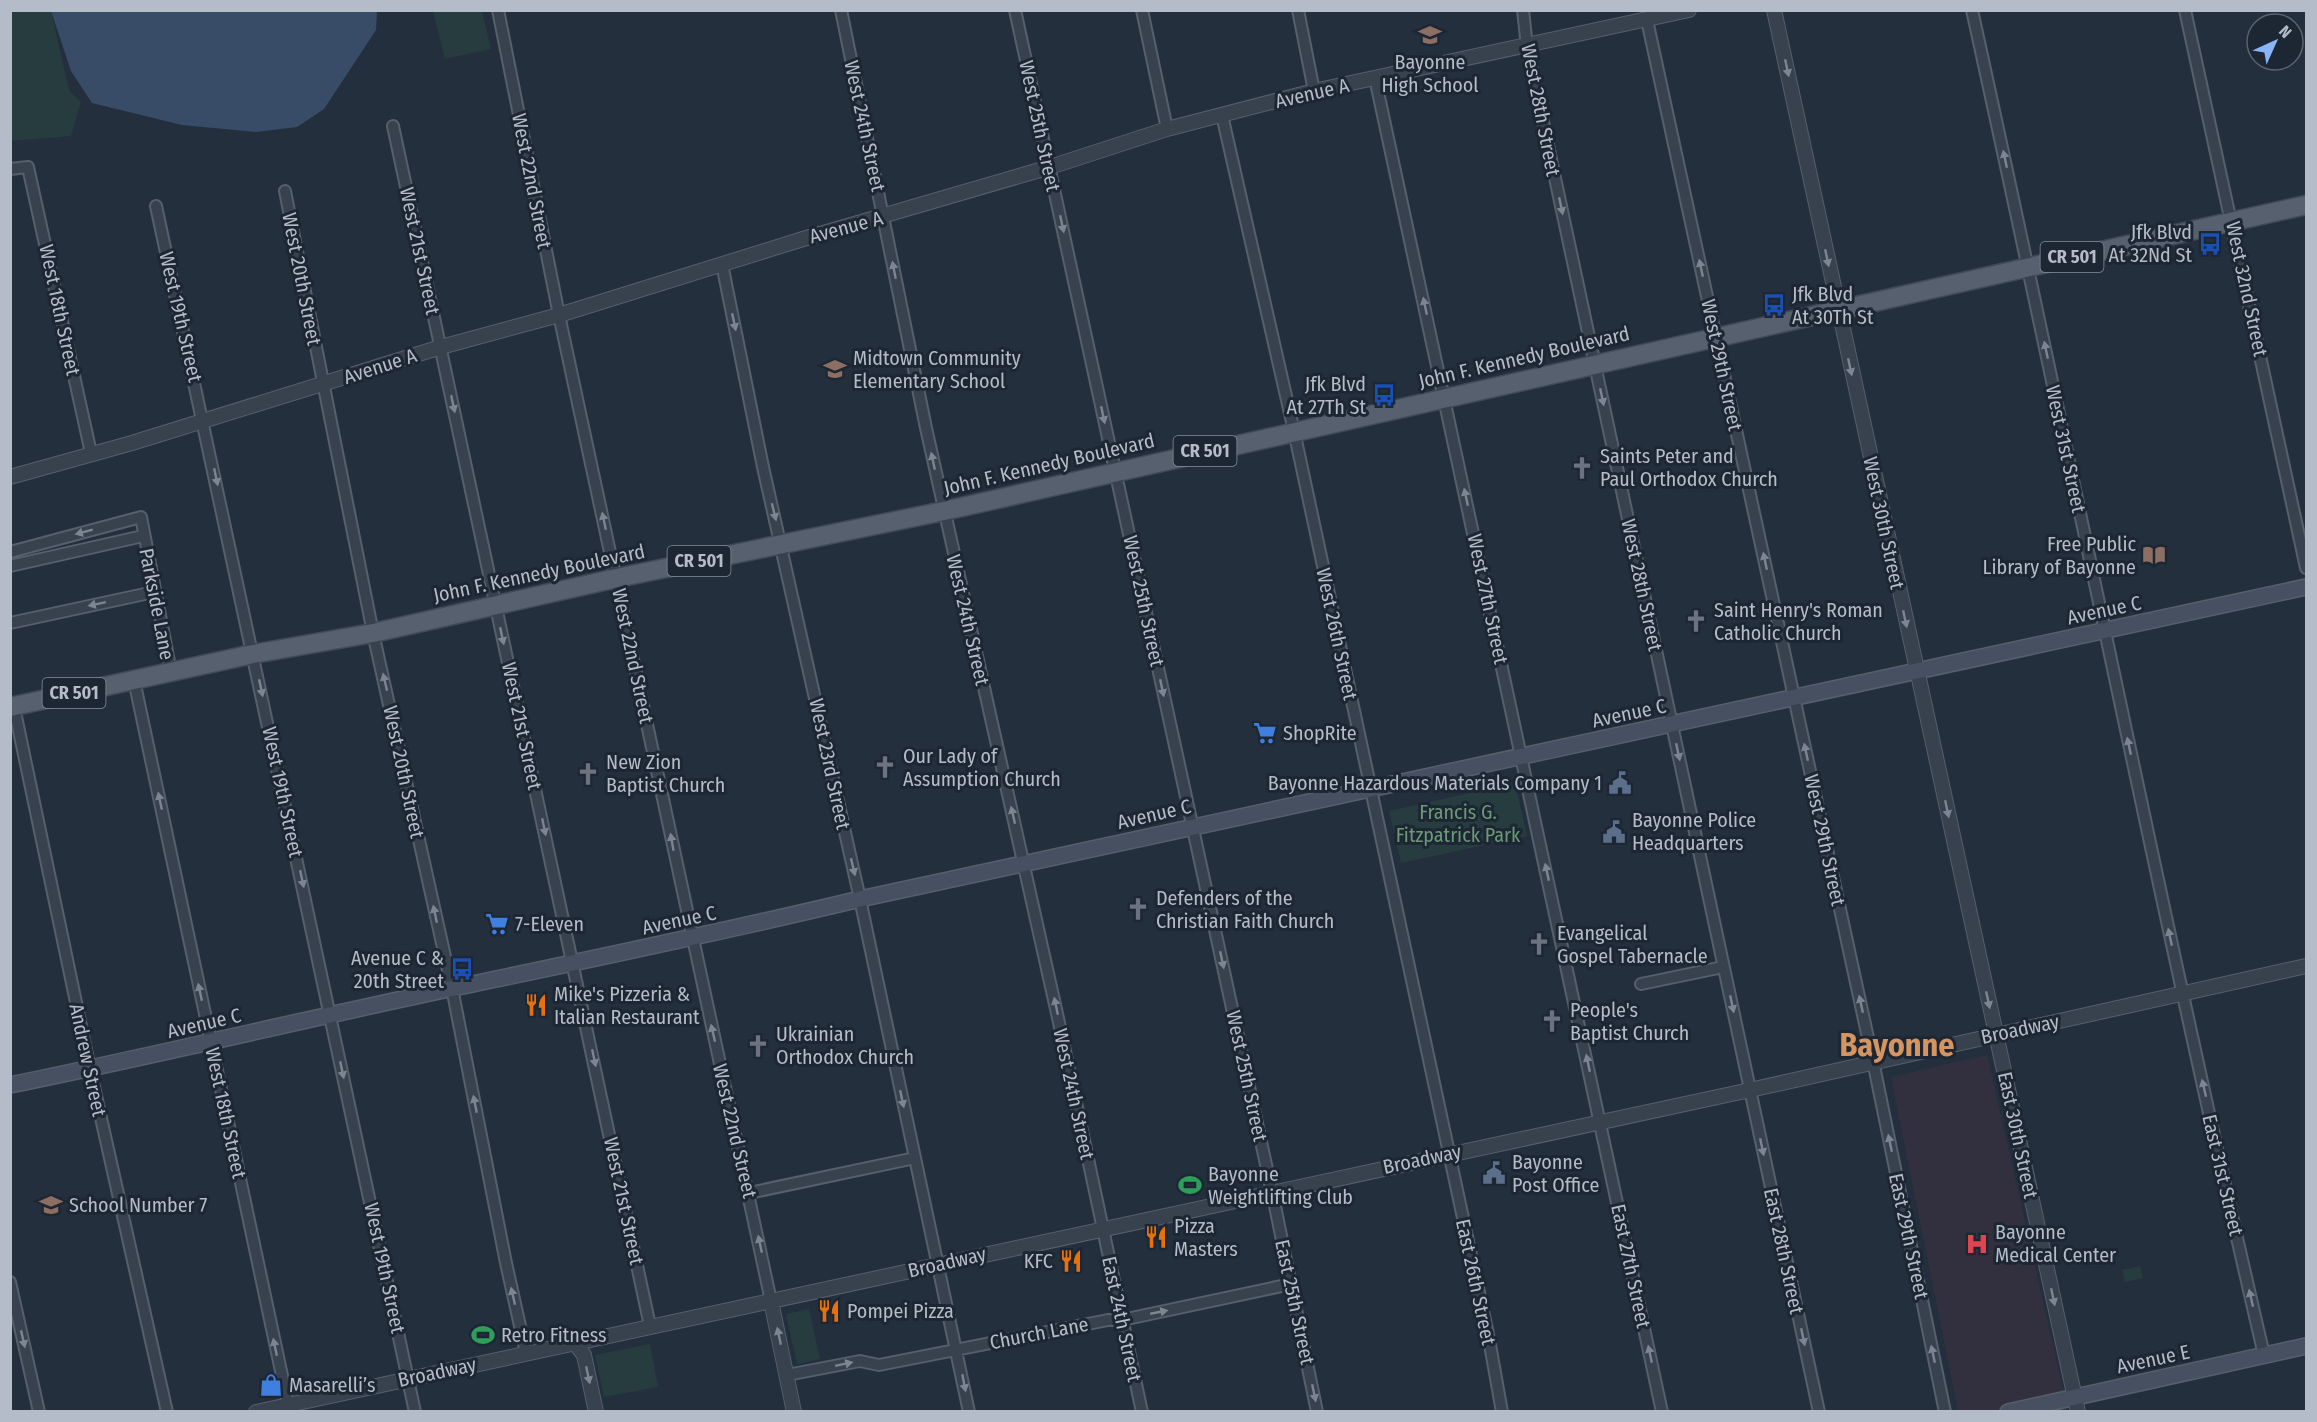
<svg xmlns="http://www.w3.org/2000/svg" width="2317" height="1422" viewBox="0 0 2317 1422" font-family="'Fira Sans Condensed',sans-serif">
<rect width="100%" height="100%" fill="#242f3e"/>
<path fill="#32303f" d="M1987 1055 2068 1411H1958L1891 1077Z"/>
<path fill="#263c3f" d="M11 11H51L69 90 81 102 71 136 11 141Z
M433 11H482L491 49 445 59Z
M1515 783 1527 836 1401 863 1389 811Z
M801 1047 806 1065 794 1068 789 1050Z
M2140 1266 2143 1278 2125 1282 2122 1270Z
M809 1309 820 1359 797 1364 786 1314Z
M650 1344 658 1387 604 1397 595 1355Z"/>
<path fill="#394c67" d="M51 11V10L377 11 376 30 324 109 297 127 256 132 182 125 92 103 71 71Z"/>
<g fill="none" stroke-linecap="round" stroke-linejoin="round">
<g stroke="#565f6c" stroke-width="14">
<path id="minor" d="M498 10 559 315 771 1301
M841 10 926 428 1058 1018 1142 1412
M1015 10 1275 1206 1317 1412
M1142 10 1167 129
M1298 10 1314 91
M1523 10 1527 47 1819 1412
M1972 10C2071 459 2160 909 2264 1355
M2185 10 2306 568
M1647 20 1873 1061 1945 1412
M1375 78 1662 1412
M1222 115 1294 431 1489 1339 1502 1412
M393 126 650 1326
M10 169 28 167 91 453
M285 191 373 633 452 988 506 1263 526 1353
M156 206 415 1412
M722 264 763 467 860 899 969 1412
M10 552 141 517 171 672
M10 566 143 536
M10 623 154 592
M134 680 288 1404
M14 707 90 1069 167 1412
M1641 984 1723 967
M749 1193 915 1158
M10 1282 39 1412
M787 1375 860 1361 879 1365 1108 1320H1122L1291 1284"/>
</g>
<g stroke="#565f6c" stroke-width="16">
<path id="tertiary" d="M1774 10 2078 1412
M10 477 132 443 441 347 559 315 803 239 1050 167 1167 129 1314 91 1689 10
M771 1301 794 1412
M574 1342 584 1355 596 1412
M256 1412 1750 1090 2306 966"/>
</g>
<g stroke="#565f6c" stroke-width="18">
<path id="secondary" d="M10 1085C157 1055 302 1020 449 989 586 960 723 932 860 899L2306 587
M2008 1412 2306 1346"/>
</g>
<g stroke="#414a57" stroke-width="21">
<path id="primary" d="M10 707 253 654 373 633 617 578 944 511 2306 205"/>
</g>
<use href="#minor" stroke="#38414e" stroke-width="10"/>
<use href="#tertiary" stroke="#38414e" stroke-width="14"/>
<use href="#secondary" stroke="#465061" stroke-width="15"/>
<use href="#primary" stroke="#56606e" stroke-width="18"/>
</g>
<defs><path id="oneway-solid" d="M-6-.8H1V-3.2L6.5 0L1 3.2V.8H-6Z" transform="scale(1.5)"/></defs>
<g fill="#7c8592">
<use href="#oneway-solid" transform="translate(1787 68) rotate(78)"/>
<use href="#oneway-solid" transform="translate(2005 159) rotate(-102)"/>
<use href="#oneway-solid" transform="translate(1561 206) rotate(78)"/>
<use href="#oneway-solid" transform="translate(1062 224) rotate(78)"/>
<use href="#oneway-solid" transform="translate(1827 258) rotate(78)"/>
<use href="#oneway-solid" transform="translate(1701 268) rotate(-102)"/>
<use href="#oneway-solid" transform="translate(894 270) rotate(-101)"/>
<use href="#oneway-solid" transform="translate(1425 306) rotate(-102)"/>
<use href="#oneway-solid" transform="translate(734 322) rotate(78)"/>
<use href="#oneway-solid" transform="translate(2046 350) rotate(-102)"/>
<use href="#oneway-solid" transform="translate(1850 367) rotate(78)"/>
<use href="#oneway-solid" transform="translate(1602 397) rotate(78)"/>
<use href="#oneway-solid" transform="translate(453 404) rotate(78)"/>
<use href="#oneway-solid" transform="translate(1103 415) rotate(78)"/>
<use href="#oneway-solid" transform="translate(933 461) rotate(-102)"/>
<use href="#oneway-solid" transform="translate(216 477) rotate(78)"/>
<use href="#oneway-solid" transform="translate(1466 497) rotate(-102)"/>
<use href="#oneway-solid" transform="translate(774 512) rotate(76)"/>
<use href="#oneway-solid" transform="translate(604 521) rotate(-102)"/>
<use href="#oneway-solid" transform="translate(84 532) rotate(165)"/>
<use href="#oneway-solid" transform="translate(1765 561) rotate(-102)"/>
<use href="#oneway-solid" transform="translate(97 604) rotate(168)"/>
<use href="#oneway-solid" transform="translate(1905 619) rotate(78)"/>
<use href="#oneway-solid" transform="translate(502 636) rotate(78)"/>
<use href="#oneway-solid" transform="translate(385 682) rotate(-103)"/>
<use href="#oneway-solid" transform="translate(261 688) rotate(78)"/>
<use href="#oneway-solid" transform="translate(1162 688) rotate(78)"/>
<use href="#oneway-solid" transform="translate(2129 746) rotate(-102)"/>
<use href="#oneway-solid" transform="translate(1678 752) rotate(78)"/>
<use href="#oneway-solid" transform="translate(1806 752) rotate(-102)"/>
<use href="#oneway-solid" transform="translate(160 801) rotate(-102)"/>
<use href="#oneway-solid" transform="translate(1947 809) rotate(78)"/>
<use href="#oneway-solid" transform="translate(1013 815) rotate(-103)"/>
<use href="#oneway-solid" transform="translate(544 827) rotate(78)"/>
<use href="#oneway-solid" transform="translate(672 842) rotate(-100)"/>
<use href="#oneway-solid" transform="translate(853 867) rotate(77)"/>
<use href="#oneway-solid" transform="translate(1547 872) rotate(-102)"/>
<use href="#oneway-solid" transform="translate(302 879) rotate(78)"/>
<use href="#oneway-solid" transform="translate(435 914) rotate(-102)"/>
<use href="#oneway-solid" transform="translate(2170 937) rotate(-102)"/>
<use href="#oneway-solid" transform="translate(1222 960) rotate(78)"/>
<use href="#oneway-solid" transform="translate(200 992) rotate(-102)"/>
<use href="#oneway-solid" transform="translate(1988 1000) rotate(78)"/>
<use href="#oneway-solid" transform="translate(1732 1004) rotate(78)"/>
<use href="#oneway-solid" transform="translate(1861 1004) rotate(-102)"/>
<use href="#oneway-solid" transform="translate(1056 1006) rotate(-102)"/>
<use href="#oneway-solid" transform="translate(713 1033) rotate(-103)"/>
<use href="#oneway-solid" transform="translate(594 1058) rotate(78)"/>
<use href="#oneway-solid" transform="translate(1588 1063) rotate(-102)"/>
<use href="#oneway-solid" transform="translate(342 1070) rotate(78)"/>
<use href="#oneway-solid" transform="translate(2204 1088) rotate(-103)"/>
<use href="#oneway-solid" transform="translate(902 1099) rotate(78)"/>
<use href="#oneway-solid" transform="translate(475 1104) rotate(-101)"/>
<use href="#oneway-solid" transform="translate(1890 1143) rotate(-102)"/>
<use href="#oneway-solid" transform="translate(1762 1147) rotate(78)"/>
<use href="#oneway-solid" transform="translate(760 1244) rotate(-102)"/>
<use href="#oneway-solid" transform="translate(513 1296) rotate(-103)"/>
<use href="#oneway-solid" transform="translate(2053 1297) rotate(78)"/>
<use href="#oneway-solid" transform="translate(2251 1298) rotate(-103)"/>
<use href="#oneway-solid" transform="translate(1159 1312) rotate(-11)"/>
<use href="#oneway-solid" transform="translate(779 1336) rotate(-102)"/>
<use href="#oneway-solid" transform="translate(1803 1337) rotate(78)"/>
<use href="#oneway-solid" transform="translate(23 1339) rotate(77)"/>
<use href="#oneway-solid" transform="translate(275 1347) rotate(-102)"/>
<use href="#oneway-solid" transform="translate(1650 1354) rotate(-102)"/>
<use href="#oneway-solid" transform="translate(1933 1354) rotate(-102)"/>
<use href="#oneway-solid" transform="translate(844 1364) rotate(-12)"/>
<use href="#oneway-solid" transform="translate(588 1375) rotate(78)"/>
<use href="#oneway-solid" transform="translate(964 1383) rotate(79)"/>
<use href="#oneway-solid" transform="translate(1314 1393) rotate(78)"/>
</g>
<defs>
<g id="school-bare" transform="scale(1.8)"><path d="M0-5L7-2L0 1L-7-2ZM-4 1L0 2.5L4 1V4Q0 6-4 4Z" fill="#8d6e63" stroke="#1d2633" stroke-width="2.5" paint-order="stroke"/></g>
<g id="bus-bare" transform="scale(1.8)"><path d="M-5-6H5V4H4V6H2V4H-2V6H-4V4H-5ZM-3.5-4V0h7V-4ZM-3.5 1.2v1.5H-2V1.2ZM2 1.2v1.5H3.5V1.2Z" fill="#1a4fb4" stroke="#1d2633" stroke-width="2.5" paint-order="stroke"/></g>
<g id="church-bare" transform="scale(1.8)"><path d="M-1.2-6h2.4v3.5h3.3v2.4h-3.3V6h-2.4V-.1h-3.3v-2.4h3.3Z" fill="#6b7280" stroke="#1d2633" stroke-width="2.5" paint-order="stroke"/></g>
<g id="library-bare" transform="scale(1.8)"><path d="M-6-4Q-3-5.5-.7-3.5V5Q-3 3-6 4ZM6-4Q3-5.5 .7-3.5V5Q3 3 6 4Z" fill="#8d6e63" stroke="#1d2633" stroke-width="2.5" paint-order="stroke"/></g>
<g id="supermarket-bare" transform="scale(1.8)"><path d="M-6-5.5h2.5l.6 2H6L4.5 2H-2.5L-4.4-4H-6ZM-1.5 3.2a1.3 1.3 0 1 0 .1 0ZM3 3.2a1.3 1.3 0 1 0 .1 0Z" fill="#3f7fe0" stroke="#1d2633" stroke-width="2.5" paint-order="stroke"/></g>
<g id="civic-bare" transform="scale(1.8)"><path d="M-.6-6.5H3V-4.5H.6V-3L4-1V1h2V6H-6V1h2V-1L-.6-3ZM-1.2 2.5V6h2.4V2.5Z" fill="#5c6f8a" stroke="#1d2633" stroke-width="2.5" paint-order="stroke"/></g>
<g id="restaurant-bare" transform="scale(1.8)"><path d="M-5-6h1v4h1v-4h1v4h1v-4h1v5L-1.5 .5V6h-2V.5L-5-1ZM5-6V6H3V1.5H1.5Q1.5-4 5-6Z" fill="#e8710a" stroke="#1d2633" stroke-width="2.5" paint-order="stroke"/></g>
<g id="stadium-bare" transform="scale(1.8)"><path d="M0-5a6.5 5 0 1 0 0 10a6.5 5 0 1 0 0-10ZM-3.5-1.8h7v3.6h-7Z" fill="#2e9e5b" stroke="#1d2633" stroke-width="2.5" paint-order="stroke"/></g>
<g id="hospital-bare" transform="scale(1.8)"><path d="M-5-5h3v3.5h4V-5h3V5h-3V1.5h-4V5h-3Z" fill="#e0444e" stroke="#1d2633" stroke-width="2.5" paint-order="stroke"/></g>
<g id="shop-bare" transform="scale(1.8)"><path d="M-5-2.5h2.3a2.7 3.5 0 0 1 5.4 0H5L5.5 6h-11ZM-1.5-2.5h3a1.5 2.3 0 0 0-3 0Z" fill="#3f7fe0" stroke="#1d2633" stroke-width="2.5" paint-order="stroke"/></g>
</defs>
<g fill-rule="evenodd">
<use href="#school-bare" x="1430" y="35"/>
<use href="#bus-bare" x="2210" y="244"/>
<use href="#bus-bare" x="1774" y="305"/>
<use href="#school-bare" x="835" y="369"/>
<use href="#bus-bare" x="1384" y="395"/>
<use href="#church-bare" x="1582" y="468"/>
<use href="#library-bare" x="2154" y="555"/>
<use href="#church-bare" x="1696" y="621"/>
<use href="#supermarket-bare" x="1265" y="733"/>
<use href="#church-bare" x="885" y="767"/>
<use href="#church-bare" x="588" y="774"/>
<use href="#civic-bare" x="1620" y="783"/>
<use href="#civic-bare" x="1614" y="832"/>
<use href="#church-bare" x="1138" y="909"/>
<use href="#supermarket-bare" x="497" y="924"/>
<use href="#church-bare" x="1539" y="944"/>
<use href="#bus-bare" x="462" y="969"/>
<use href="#restaurant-bare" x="536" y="1005"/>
<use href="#church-bare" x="1552" y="1021"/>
<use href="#church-bare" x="758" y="1046"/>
<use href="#civic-bare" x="1494" y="1173"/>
<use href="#stadium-bare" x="1190" y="1185"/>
<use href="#school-bare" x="51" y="1205"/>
<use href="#restaurant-bare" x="1156" y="1237"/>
<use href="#hospital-bare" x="1977" y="1244"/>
<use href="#restaurant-bare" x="1071" y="1261"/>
<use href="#restaurant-bare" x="829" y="1311"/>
<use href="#stadium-bare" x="483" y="1335"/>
<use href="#shop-bare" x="271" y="1385"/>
</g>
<g text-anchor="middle" stroke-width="6" stroke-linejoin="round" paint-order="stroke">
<g fill="#1d2633" stroke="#878f9c" stroke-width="1.5">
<rect x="2040.5" y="242" width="63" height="30" rx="4.5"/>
<rect x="1173.5" y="436" width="63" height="30" rx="4.5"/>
<rect x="667.5" y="546" width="63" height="30" rx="4.5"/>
<rect x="42.5" y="678" width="63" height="30" rx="4.5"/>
</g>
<g font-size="18" font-weight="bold" fill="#b4bcc9">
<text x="2072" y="263">CR 501</text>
<text x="1205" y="457">CR 501</text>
<text x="699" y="567">CR 501</text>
<text x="74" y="699">CR 501</text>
</g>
<g font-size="20" fill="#b4bcc9" stroke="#1d2633" text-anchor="start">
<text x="1430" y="69" text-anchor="middle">Bayonne<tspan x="1430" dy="23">High School</tspan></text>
<text x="2192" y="239" text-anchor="end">Jfk Blvd<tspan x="2192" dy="23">At 32Nd St</tspan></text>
<text x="1792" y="301">Jfk Blvd<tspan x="1792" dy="23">At 30Th St</tspan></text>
<text x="853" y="365">Midtown Community<tspan x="853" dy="23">Elementary School</tspan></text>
<text x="1366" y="391" text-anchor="end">Jfk Blvd<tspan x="1366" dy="23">At 27Th St</tspan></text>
<text x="1600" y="463">Saints Peter and<tspan x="1600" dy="23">Paul Orthodox Church</tspan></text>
<text x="2136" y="551" text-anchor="end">Free Public<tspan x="2136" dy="23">Library of Bayonne</tspan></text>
<text x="1714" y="617">Saint Henry's Roman<tspan x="1714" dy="23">Catholic Church</tspan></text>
<text x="1283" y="740">ShopRite</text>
<text x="903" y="763">Our Lady of<tspan x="903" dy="23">Assumption Church</tspan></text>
<text x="606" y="769">New Zion<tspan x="606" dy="23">Baptist Church</tspan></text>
<text x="1602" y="790" text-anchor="end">Bayonne Hazardous Materials Company 1</text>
<text x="1632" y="827">Bayonne Police<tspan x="1632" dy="23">Headquarters</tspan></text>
<text x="1156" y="905">Defenders of the<tspan x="1156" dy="23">Christian Faith Church</tspan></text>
<text x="515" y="931">7-Eleven</text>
<text x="1557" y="940">Evangelical<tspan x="1557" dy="23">Gospel Tabernacle</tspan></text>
<text x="444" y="965" text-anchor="end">Avenue C &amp;<tspan x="444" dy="23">20th Street</tspan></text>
<text x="554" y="1001">Mike's Pizzeria &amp;<tspan x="554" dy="23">Italian Restaurant</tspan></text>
<text x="1570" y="1017">People's<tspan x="1570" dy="23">Baptist Church</tspan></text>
<text x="776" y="1041">Ukrainian<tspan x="776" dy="23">Orthodox Church</tspan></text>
<text x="1512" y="1169">Bayonne<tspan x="1512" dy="23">Post Office</tspan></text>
<text x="1208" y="1181">Bayonne<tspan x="1208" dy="23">Weightlifting Club</tspan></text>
<text x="69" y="1212">School Number 7</text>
<text x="1174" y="1233">Pizza<tspan x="1174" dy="23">Masters</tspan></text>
<text x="1995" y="1239">Bayonne<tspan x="1995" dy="23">Medical Center</tspan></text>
<text x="1053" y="1268" text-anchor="end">KFC</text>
<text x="847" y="1318">Pompei Pizza</text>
<text x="501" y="1342">Retro Fitness</text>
<text x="289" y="1392">Masarelli’s</text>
</g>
<g font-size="20" fill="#b4bcc9" stroke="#1d2633">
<text transform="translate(1312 93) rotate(-13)" y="7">Avenue A</text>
<text transform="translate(1541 110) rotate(79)" y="7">West 28th Street</text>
<text transform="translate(865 126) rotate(78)" y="7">West 24th Street</text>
<text transform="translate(1040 126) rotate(78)" y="7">West 25th Street</text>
<text transform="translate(532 181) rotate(79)" y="7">West 22nd Street</text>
<text transform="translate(846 227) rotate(-15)" y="7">Avenue A</text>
<text transform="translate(420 251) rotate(78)" y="7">West 21st Street</text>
<text transform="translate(302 279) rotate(79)" y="7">West 20th Street</text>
<text transform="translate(2247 289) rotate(78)" y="7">West 32nd Street</text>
<text transform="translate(60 310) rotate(78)" y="7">West 18th Street</text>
<text transform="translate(181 317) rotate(77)" y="7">West 19th Street</text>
<text transform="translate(1524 357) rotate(-13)" y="7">John F. Kennedy Boulevard</text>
<text transform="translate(1722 365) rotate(78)" y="7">West 29th Street</text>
<text transform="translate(380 366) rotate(-18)" y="7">Avenue A</text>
<text transform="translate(2066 449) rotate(78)" y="7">West 31st Street</text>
<text transform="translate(1049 464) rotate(-13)" y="7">John F. Kennedy Boulevard</text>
<text transform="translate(1884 523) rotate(78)" y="7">West 30th Street</text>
<text transform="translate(539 573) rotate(-12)" y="7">John F. Kennedy Boulevard</text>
<text transform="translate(1642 585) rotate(78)" y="7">West 28th Street</text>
<text transform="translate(1488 599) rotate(78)" y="7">West 27th Street</text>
<text transform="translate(1144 601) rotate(78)" y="7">West 25th Street</text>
<text transform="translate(157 604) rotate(79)" y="7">Parkside Lane</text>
<text transform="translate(2104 610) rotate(-12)" y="7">Avenue C</text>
<text transform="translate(968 620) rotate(77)" y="7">West 24th Street</text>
<text transform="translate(1337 634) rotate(78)" y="7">West 26th Street</text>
<text transform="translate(633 656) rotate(78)" y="7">West 22nd Street</text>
<text transform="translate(1629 713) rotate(-12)" y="7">Avenue C</text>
<text transform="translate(522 726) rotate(78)" y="7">West 21st Street</text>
<text transform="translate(830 764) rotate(78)" y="7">West 23rd Street</text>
<text transform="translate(404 772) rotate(78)" y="7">West 20th Street</text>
<text transform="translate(283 792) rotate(78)" y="7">West 19th Street</text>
<text transform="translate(1154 814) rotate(-13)" y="7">Avenue C</text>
<text transform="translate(1825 840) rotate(78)" y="7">West 29th Street</text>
<text transform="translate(679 920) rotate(-12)" y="7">Avenue C</text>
<text transform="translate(204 1023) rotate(-13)" y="7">Avenue C</text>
<text transform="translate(2020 1029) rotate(-12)" y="7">Broadway</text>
<text transform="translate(88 1060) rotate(78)" y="7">Andrew Street</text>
<text transform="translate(1247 1076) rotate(78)" y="7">West 25th Street</text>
<text transform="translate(1074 1094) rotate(78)" y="7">West 24th Street</text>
<text transform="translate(226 1113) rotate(78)" y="7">West 18th Street</text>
<text transform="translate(735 1131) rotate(77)" y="7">West 22nd Street</text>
<text transform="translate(2018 1135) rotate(78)" y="7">East 30th Street</text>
<text transform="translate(1422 1159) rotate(-12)" y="7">Broadway</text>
<text transform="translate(2223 1175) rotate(77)" y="7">East 31st Street</text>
<text transform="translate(624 1201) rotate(78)" y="7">West 21st Street</text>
<text transform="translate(1909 1236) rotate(78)" y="7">East 29th Street</text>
<text transform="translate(1784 1251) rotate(78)" y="7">East 28th Street</text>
<text transform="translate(947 1262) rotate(-13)" y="7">Broadway</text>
<text transform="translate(1631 1266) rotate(78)" y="7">East 27th Street</text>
<text transform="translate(385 1268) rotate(78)" y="7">West 19th Street</text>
<text transform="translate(1476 1282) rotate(78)" y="7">East 26th Street</text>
<text transform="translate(1295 1302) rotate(78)" y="7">East 25th Street</text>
<text transform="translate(1122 1319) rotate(78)" y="7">East 24th Street</text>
<text transform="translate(1039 1333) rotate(-11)" y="7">Church Lane</text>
<text transform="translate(2153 1359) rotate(-12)" y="7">Avenue E</text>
<text transform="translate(437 1372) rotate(-12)" y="7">Broadway</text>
</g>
<g font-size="20" fill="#6b9a76" stroke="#1d2633">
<text x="1458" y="819">Francis G.<tspan x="1458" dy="23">Fitzpatrick Park</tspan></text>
</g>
<g font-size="32" font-weight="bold" fill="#d59563" stroke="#1d2633">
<text x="1897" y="1056">Bayonne</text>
</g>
</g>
<rect width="2317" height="1422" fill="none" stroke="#b4bcc9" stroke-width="24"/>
<g transform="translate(2275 42) rotate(45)"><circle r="28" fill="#1d2633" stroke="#59626f" stroke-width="1.5"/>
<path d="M0-4.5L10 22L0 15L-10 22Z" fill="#8ab4f8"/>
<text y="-9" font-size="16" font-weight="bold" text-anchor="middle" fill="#b4bcc9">N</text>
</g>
</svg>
